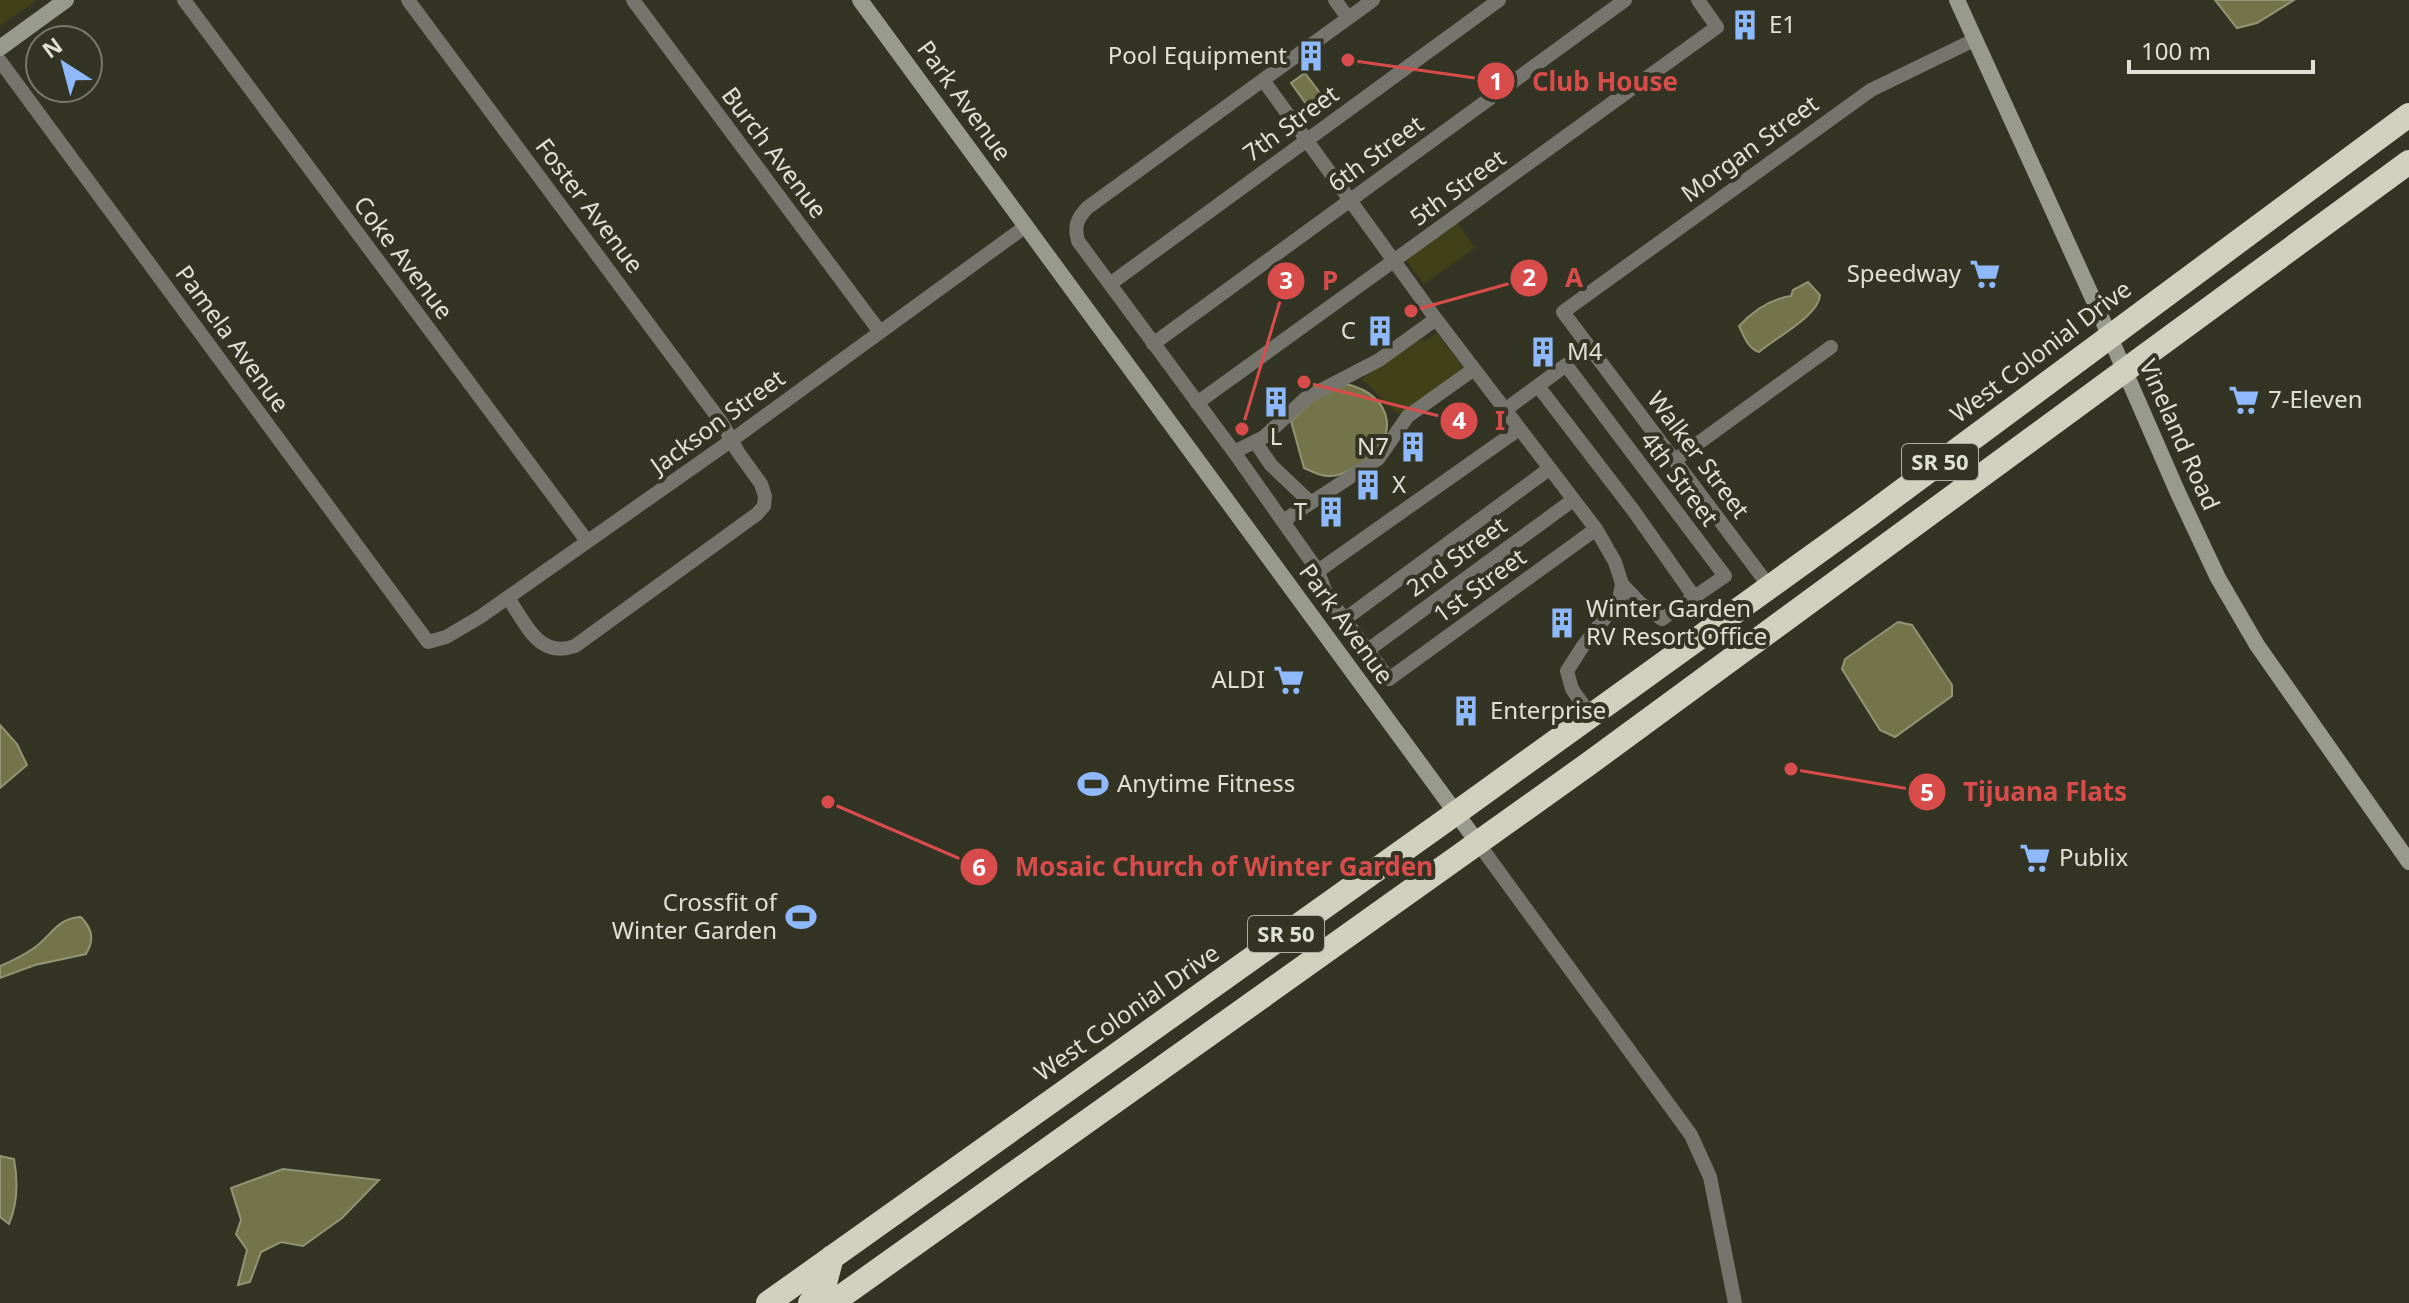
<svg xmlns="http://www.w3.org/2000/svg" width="2409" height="1303" viewBox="0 0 2409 1303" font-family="'Noto Sans',sans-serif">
<rect width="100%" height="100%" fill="#343425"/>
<path fill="#404019" d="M0 0H37L0 26Z
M1457 223 1475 248 1424 284 1406 260Z
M1437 333 1465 370 1402 415C1388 410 1376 389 1361 379L1418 339 1425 341Z"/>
<path fill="#73744a" stroke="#939474" stroke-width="2" d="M2215 0H2294L2257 23 2237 28Z
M1305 73 1326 101 1312 112 1291 83Z
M1808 282 1820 295C1819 316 1775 338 1759 352 1748 349 1744 336 1739 326 1753 311 1771 299 1791 296L1793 290Z
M1346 384C1396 395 1401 443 1357 466 1348 471 1338 477 1328 476 1319 476 1312 471 1304 468L1291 421 1316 397Z
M1898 622 1912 625 1952 685V696L1895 737 1880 730 1842 669 1845 659Z
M0 725 17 744 27 765 0 788Z
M81 917C92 929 95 939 86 954L35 965 0 978V966C12 961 24 955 34 948 52 935 57 918 81 917Z
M0 1156 14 1159C18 1181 18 1203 9 1224L0 1217Z
M283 1169 379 1180 342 1218 303 1246 281 1242 261 1252 250 1282 238 1285 247 1250 236 1234 241 1220 231 1188Z"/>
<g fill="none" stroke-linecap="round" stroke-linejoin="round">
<path stroke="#75756e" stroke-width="14" d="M184 0 587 541
M408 0 722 423 738 452 761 484 765 496 764 506 757 514 575 646C538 659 526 623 508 598
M633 0 880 332
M1335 0 1348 18
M1373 0 1087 208C1077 219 1074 226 1078 241L1234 452 1264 437 1306 398 1379 360 1436 319
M0 61 428 642 446 637 480 617 732 440 1026 226
M1263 80 1436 319 1596 529 1615 562 1622 584 1619 600 1583 646 1567 671 1572 689 1591 716
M1110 284 1499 0
M1153 344 1625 0
M1538 386 1633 510 1695 598
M1197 403 1717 27 1698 0
M1505 410 1566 365 1725 576 1662 619 1640 603 1622 584
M1256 443 1271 465 1310 502
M1234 452 1318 571 1327 596 1389 679 1596 529
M1675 460 1831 347
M1283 521 1378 459 1408 416 1474 369
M1318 571 1519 429
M1769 586 1563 312 1871 90 1974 40
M1345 619 1549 469
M1368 650 1573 500
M1478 843 1691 1135 1710 1177 1735 1303"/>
<path stroke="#999a8e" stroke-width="16" d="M860 0 1478 843
M1957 0 2099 312 2178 493 2218 578 2257 645 2409 862
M0 48 66 0"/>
<path stroke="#cfd0be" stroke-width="24" d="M768 1303 1456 813 1868 516 2409 115
M810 1303 824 1287 832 1257
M832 1303 1587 765 2409 162"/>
</g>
<defs>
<g id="building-bare" transform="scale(2.4)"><path d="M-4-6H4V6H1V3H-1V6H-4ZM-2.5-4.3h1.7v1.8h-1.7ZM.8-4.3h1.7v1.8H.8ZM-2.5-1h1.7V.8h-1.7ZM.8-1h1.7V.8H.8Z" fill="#8eb9fc" stroke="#343425" stroke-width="2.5" paint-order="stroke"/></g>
<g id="supermarket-bare" transform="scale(2.4)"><path d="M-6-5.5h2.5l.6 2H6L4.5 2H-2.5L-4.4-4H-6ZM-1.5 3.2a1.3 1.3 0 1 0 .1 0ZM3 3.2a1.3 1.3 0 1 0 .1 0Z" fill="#8eb9fc" stroke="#343425" stroke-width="2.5" paint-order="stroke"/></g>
<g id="stadium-bare" transform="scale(2.4)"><path d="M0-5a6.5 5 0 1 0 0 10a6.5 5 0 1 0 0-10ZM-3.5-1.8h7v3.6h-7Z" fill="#8eb9fc" stroke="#343425" stroke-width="2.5" paint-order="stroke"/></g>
</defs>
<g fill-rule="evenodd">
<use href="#building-bare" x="1745" y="25"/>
<use href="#building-bare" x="1311" y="56"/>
<use href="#supermarket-bare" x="1985" y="274"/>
<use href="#building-bare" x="1380" y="331"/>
<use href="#building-bare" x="1543" y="352"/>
<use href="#supermarket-bare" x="2244" y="400"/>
<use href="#building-bare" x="1276" y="402"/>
<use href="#building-bare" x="1413" y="447"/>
<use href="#building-bare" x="1368" y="485"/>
<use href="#building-bare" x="1331" y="512"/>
<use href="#building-bare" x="1562" y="623"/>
<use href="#supermarket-bare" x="1289" y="680"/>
<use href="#building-bare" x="1466" y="711"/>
<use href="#stadium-bare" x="1093" y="784"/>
<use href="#supermarket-bare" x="2035" y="858"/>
<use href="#stadium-bare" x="801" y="917"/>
</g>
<g text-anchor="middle" stroke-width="8" stroke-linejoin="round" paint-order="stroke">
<g fill="#343425" stroke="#acaca1" stroke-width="2">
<rect x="1902" y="444" width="76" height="36" rx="6"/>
<rect x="1248" y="916" width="76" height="36" rx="6"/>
</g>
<g font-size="22" font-weight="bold" fill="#dfe0d6">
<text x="1940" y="470">SR 50</text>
<text x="1286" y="942">SR 50</text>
</g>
<g font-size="24" fill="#dfe0d6" stroke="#343425" text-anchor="start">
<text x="1769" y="33">E1</text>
<text x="1287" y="64" text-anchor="end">Pool Equipment</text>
<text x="1961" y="282" text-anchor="end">Speedway</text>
<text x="1356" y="339" text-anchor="end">C</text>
<text x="1567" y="360">M4</text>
<text x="2268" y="408">7-Eleven</text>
<text x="1276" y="445" text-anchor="middle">L</text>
<text x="1389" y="455" text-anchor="end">N7</text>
<text x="1392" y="493">X</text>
<text x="1307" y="520" text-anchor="end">T</text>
<text x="1586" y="617">Winter Garden<tspan x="1586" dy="28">RV Resort Office</tspan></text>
<text x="1265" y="688" text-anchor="end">ALDI</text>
<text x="1490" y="719">Enterprise</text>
<text x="1117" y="792">Anytime Fitness</text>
<text x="2059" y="866">Publix</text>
<text x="777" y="911" text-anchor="end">Crossfit of<tspan x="777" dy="28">Winter Garden</tspan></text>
</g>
<g font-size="24" fill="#dfe0d6" stroke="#343425">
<text transform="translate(964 101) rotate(54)" y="8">Park Avenue</text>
<text transform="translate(1291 124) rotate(-36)" y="8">7th Street</text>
<text transform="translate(1750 149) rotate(-36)" y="8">Morgan Street</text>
<text transform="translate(774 153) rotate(53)" y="8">Burch Avenue</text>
<text transform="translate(1376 154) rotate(-36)" y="8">6th Street</text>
<text transform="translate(1458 188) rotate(-36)" y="8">5th Street</text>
<text transform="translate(589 206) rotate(53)" y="8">Foster Avenue</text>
<text transform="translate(403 258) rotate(53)" y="8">Coke Avenue</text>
<text transform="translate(232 339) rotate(54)" y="8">Pamela Avenue</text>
<text transform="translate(2041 352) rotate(-37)" y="8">West Colonial Drive</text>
<text transform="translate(718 422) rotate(-36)" y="8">Jackson Street</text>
<text transform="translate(2179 435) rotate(66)" y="8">Vineland Road</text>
<text transform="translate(1698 455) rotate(53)" y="8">Walker Street</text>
<text transform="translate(1679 479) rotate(53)" y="8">4th Street</text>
<text transform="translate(1457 557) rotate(-36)" y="8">2nd Street</text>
<text transform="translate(1480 586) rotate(-36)" y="8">1st Street</text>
<text transform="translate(1346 624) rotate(54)" y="8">Park Avenue</text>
<text transform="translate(1127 1013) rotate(-35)" y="8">West Colonial Drive</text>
</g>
</g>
<path fill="none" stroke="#d84d4b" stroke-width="3" d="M1348 60L1496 81M1411 311L1529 278M1242 429L1286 281M1304 382L1459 421M1791 769L1927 792M828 802L979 867"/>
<g fill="#d84d4b" stroke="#343425" stroke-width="3">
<circle cx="1348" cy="60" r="8"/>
<circle cx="1411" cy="311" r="8"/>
<circle cx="1242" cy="429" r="8"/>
<circle cx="1304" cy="382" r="8"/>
<circle cx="1791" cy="769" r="8"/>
<circle cx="828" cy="802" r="8"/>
<circle cx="1496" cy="81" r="20"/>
<circle cx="1529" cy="278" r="20"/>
<circle cx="1286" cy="281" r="20"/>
<circle cx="1459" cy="421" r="20"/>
<circle cx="1927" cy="792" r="20"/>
<circle cx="979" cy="867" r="20"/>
</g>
<g font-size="24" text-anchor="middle" font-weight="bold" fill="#fff">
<text x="1496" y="90">1</text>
<text x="1529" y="286">2</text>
<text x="1286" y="289">3</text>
<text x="1459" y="429">4</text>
<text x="1927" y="801">5</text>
<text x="979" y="876">6</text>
</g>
<g font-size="26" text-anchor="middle" font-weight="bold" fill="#d84d4b" stroke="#343425" stroke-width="8" stroke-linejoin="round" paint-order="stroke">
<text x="1605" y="91">Club House</text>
<text x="1574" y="287">A</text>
<text x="1330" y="290">P</text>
<text x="1500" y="430">I</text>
<text x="2045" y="801">Tijuana Flats</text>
<text x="1224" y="876">Mosaic Church of Winter Garden</text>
</g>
<g transform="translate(64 64) rotate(324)"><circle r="38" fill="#343425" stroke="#78796c" stroke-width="2"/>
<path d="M0-6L14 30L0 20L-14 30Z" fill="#8eb9fc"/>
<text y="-12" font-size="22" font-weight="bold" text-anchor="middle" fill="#dfe0d6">N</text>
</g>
<path d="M2129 60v12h184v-12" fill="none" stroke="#dfe0d6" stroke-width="4"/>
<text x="2141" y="60" font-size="24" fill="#dfe0d6" stroke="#343425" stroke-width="6" paint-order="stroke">100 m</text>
</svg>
